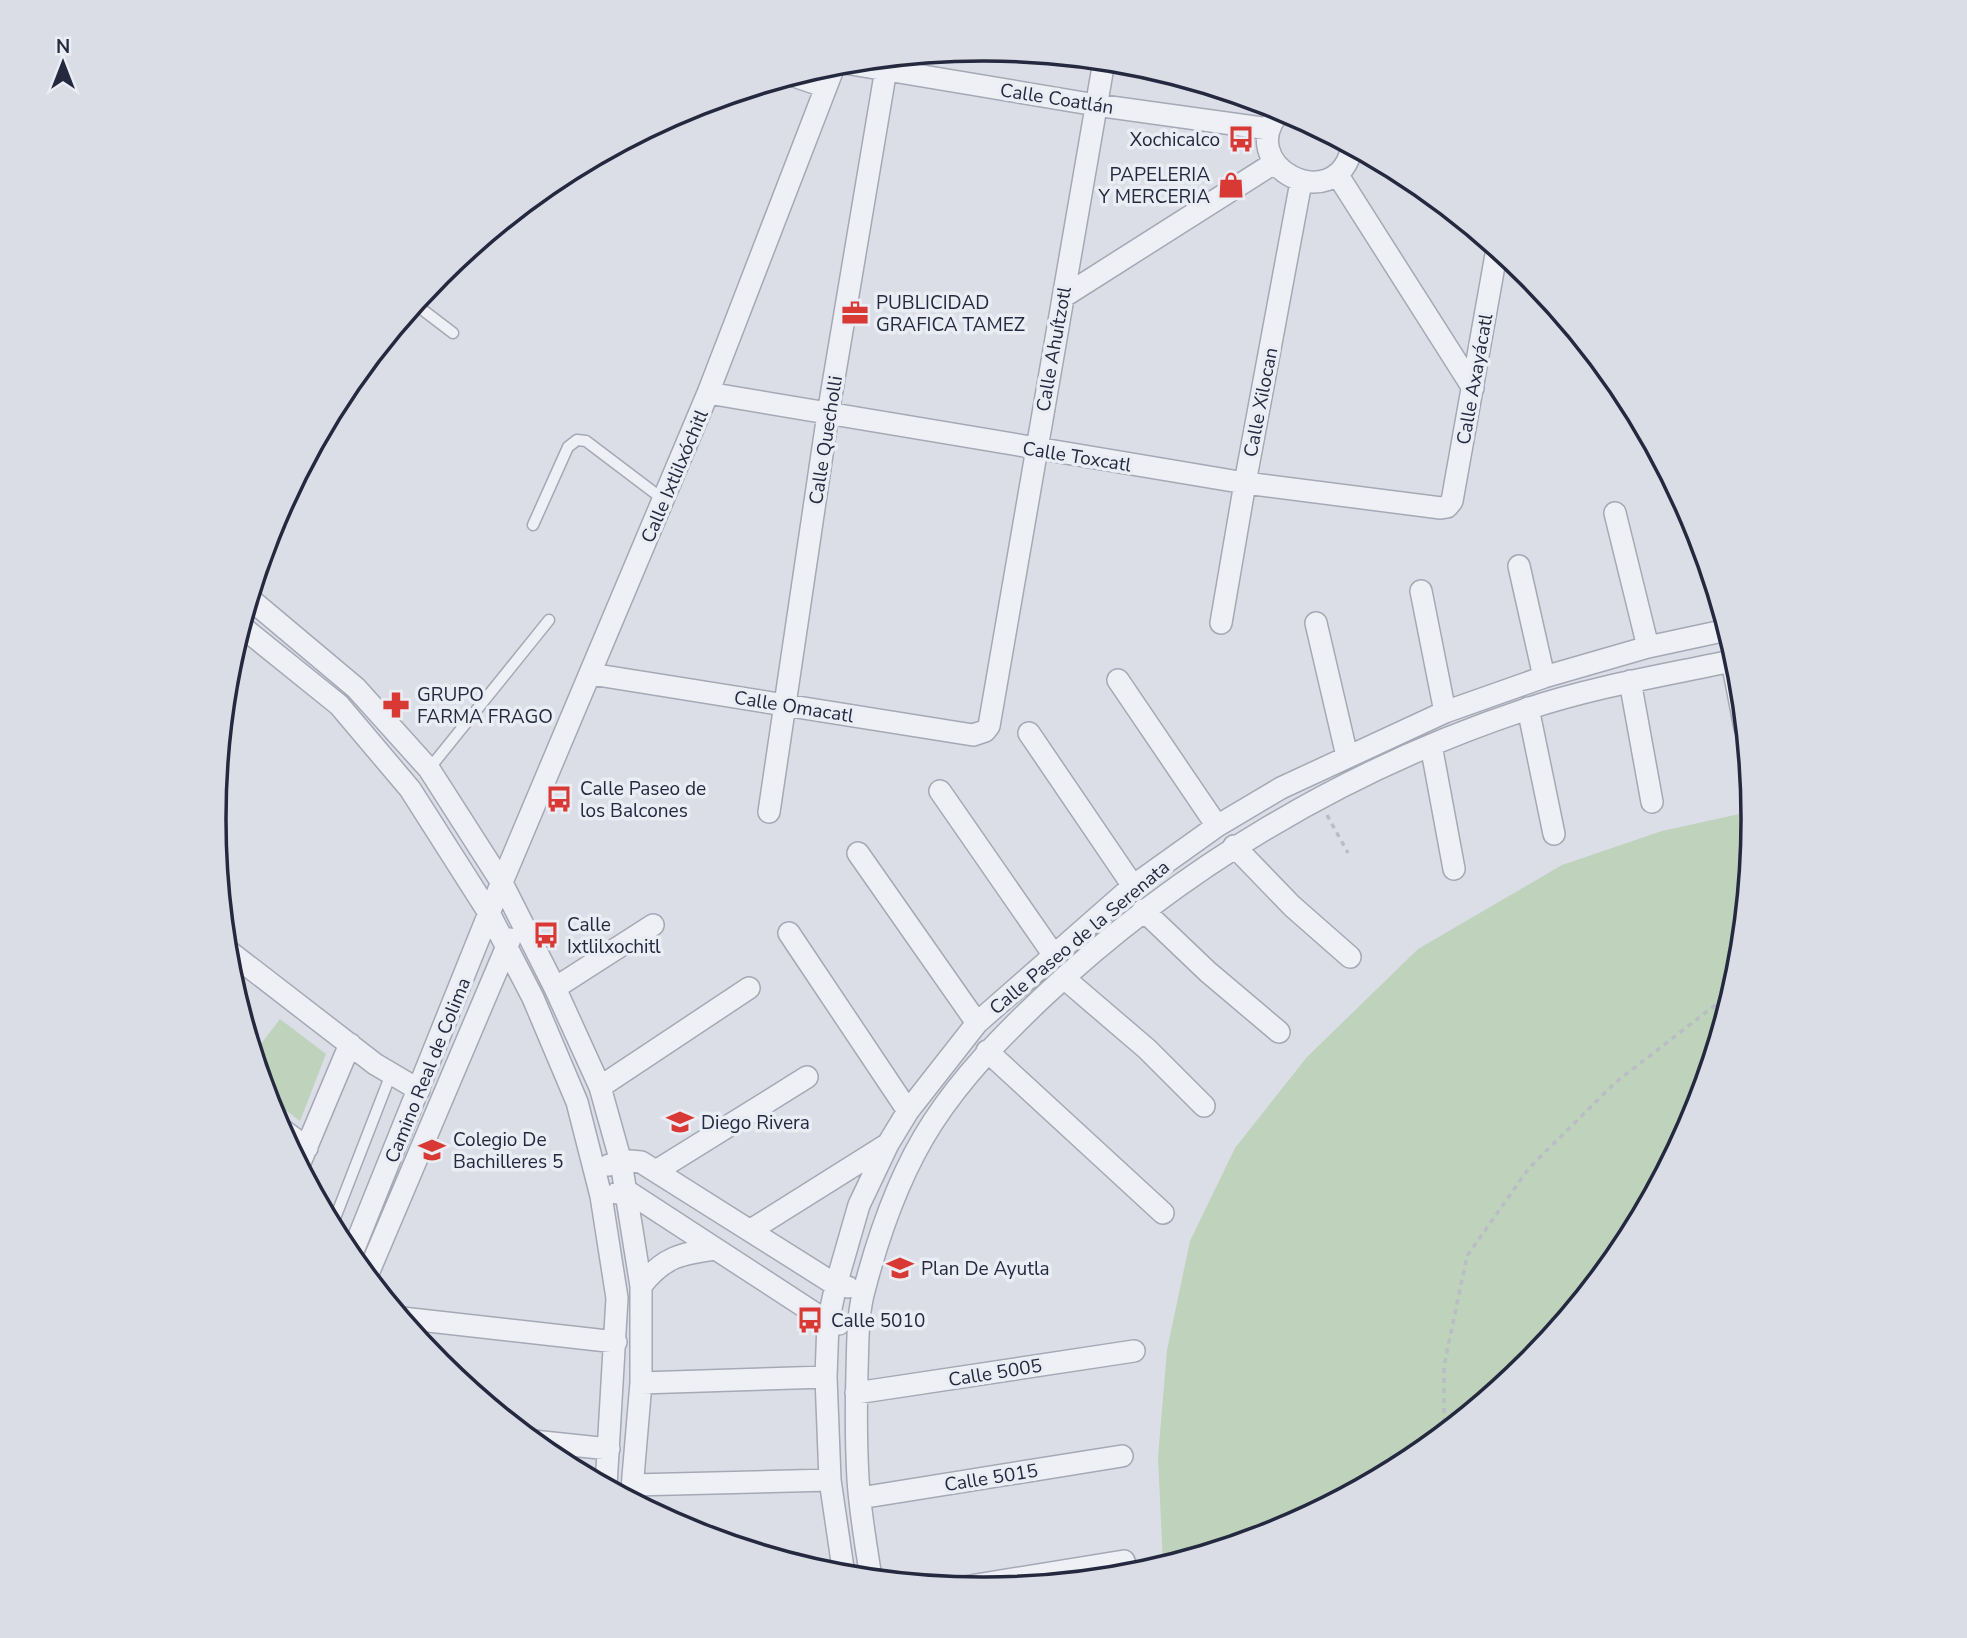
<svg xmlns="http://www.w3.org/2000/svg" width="1967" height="1638" viewBox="0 0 1967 1638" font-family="'Nunito Sans',sans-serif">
<rect width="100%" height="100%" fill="#dcdee7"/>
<path fill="#bed2bc" d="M1753 811 1739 970 1695 1114 1623 1247 1528 1364 1411 1459 1278 1531 1163 1565 1158 1457 1167 1350 1190 1241 1235 1148 1307 1057 1418 949 1562 865 1662 831Z
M280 1019 326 1054 300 1121 267 1096 254 1053Z"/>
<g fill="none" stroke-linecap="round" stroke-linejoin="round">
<g stroke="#a5a8b5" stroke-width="13">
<path id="service" d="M415 304 453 333
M533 525 568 447 577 440 586 441 664 500
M429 769 549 620
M332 1226 391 1074"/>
</g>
<g stroke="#a5a8b5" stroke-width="24">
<path id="minor" d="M845 63 1096 105 1269 129
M794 76 826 87
M1282 109C1229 165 1337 220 1352 147
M1337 174 1473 388
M1063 297 1274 163
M708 393 1245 483 1441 508 1447 507 1452 501 1497 249
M1615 513 1648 647
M1519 566 1544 677
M1421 591 1445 712
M250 599 356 688 429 769 502 883 555 988 600 1087 621 1162 641 1286V1383L631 1500
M1221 623 1245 483 1301 182
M1316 623 1347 756
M241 626 339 705 410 789 489 913 533 998 577 1102 601 1196 617 1298 606 1486
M1732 661 1745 728
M591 674 973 735 985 731 989 726 1104 61
M1118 680 1217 826
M1630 681 1652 802
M1528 708 1554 834
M1029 733 1133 886
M1431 745 1454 869
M940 791 1053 954
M769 812 828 414 886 69
M1234 846 1292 906 1350 957
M858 853 977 1023
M1143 910 1208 972 1279 1032
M789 933 908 1111
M226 949 375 1064 419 1090
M1064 978 1147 1049 1204 1106
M555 988 653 925
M987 1051 1163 1213
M600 1087 749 988
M280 1128 307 1148
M299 1165 350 1044
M609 1165 630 1161 641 1162 836 1285 848 1287
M656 1171 807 1077
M617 1193 627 1191 828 1322 839 1324
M751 1230 888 1144
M351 1256 489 913 708 393 835 64
M367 1276 510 939
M641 1286C663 1257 682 1253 716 1249
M402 1318 616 1342
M641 1383 826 1377
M856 1393 1134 1351
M533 1441 609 1449
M633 1485 830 1480
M860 1498 1122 1456
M844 1575 830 1480 826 1377 828 1322 836 1285 859 1205 888 1144 908 1111 977 1023 1133 886 1217 826 1281 788 1445 712 1544 677 1648 647 1727 630
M871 1578C866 1545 860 1512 858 1479 856 1443 856 1407 857 1372 858 1343 857 1314 865 1287 880 1230 901 1171 933 1122 963 1076 1001 1037 1041 999 1180 868 1346 769 1527 709 1596 686 1666 675 1736 660
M964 1587 1124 1561"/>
</g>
<path stroke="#babcc6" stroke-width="3.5" stroke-dasharray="5 5" stroke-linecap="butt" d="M1327 815 1348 853
M1444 1433V1366L1467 1256 1529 1168 1616 1082 1732 992"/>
<use href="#service" stroke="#eff0f5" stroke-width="10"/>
<use href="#minor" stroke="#eff0f5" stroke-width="21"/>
</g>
<defs>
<g id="bus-bare" transform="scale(2.1)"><path d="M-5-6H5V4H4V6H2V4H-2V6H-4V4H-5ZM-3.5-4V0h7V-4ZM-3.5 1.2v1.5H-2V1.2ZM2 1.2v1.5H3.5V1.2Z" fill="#d93934" stroke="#ebedf5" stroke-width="2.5" paint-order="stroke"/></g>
<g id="shop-bare" transform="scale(2.1)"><path d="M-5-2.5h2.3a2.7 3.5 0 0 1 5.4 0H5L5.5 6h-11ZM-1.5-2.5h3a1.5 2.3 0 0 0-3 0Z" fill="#d93934" stroke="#ebedf5" stroke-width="2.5" paint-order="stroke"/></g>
<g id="office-bare" transform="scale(2.1)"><path d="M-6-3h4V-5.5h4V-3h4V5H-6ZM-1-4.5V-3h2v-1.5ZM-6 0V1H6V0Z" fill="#d93934" stroke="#ebedf5" stroke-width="2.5" paint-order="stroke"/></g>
<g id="pharmacy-bare" transform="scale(2.1)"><path d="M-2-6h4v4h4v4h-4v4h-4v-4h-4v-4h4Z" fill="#d93934" stroke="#ebedf5" stroke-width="2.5" paint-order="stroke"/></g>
<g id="school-bare" transform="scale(2.1)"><path d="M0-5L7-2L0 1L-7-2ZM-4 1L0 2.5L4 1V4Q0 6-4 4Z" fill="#d93934" stroke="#ebedf5" stroke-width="2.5" paint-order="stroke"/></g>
<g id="university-bare" transform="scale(2.1)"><path d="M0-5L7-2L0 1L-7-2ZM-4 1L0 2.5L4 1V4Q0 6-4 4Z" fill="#d93934" stroke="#ebedf5" stroke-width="2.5" paint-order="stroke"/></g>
</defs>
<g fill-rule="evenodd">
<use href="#bus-bare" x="1241" y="139"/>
<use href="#shop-bare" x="1231" y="185"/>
<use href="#office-bare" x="855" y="313"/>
<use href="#pharmacy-bare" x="396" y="705"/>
<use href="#bus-bare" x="559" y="799"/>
<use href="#bus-bare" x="546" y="935"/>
<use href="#school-bare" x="680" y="1122"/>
<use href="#university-bare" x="432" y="1150"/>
<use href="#school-bare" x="900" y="1268"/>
<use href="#bus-bare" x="810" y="1320"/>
</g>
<g text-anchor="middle" stroke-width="7" stroke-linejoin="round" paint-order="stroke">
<g font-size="19" fill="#24293f" stroke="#ebedf5">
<text transform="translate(1057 98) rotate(9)" y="7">Calle Coatlán</text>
<text transform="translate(1053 349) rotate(-80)" y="7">Calle Ahuítzotl</text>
<text transform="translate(1474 379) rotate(-80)" y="7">Calle Axayácatl</text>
<text transform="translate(1260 402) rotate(-79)" y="7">Calle Xilocan</text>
<text transform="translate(825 440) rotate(-81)" y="7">Calle Quecholli</text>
<text transform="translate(1077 456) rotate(9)" y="7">Calle Toxcatl</text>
<text transform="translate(674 476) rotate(-67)" y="7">Calle Ixtlilxóchitl</text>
<text transform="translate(794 706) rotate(9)" y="7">Calle Omacatl</text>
<text transform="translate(1079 937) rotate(-40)" y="7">Calle Paseo de la Serenata</text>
<text transform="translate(427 1070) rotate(-68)" y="7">Camino Real de Colima</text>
<text transform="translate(995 1372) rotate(-9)" y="7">Calle 5005</text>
<text transform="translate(991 1477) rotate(-9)" y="7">Calle 5015</text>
</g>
<g font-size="19" fill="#24293f" stroke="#ebedf5" text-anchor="start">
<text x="1220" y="146" text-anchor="end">Xochicalco</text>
<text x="1210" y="181" text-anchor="end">PAPELERIA<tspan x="1210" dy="22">Y MERCERIA</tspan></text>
<text x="876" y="309">PUBLICIDAD<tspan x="876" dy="22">GRAFICA TAMEZ</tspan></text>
<text x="417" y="701">GRUPO<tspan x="417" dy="22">FARMA FRAGO</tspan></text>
<text x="580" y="795">Calle Paseo de<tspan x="580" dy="22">los Balcones</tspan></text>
<text x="567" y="931">Calle<tspan x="567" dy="22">Ixtlilxochitl</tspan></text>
<text x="701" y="1129">Diego Rivera</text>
<text x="453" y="1146">Colegio De<tspan x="453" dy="22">Bachilleres 5</tspan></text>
<text x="921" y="1275">Plan De Ayutla</text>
<text x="831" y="1327">Calle 5010</text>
</g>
</g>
<path d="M0 0H1967V1638H0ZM983 61H984A757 757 0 0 1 1741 818V820A757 757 0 0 1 984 1577H983A757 757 0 0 1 226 820V818A757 757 0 0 1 983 61Z" fill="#dbdde6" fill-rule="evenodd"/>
<path fill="none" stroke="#24293f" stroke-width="3.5" d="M983 61H984A757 757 0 0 1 1741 818V820A757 757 0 0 1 984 1577H983A757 757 0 0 1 226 820V818A757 757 0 0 1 983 61Z"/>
<g transform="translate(63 63)" stroke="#ebedf5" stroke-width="5" paint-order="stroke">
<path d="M0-5L12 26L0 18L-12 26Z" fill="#24293f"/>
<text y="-10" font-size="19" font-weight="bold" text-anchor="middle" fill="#24293f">N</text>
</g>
</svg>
